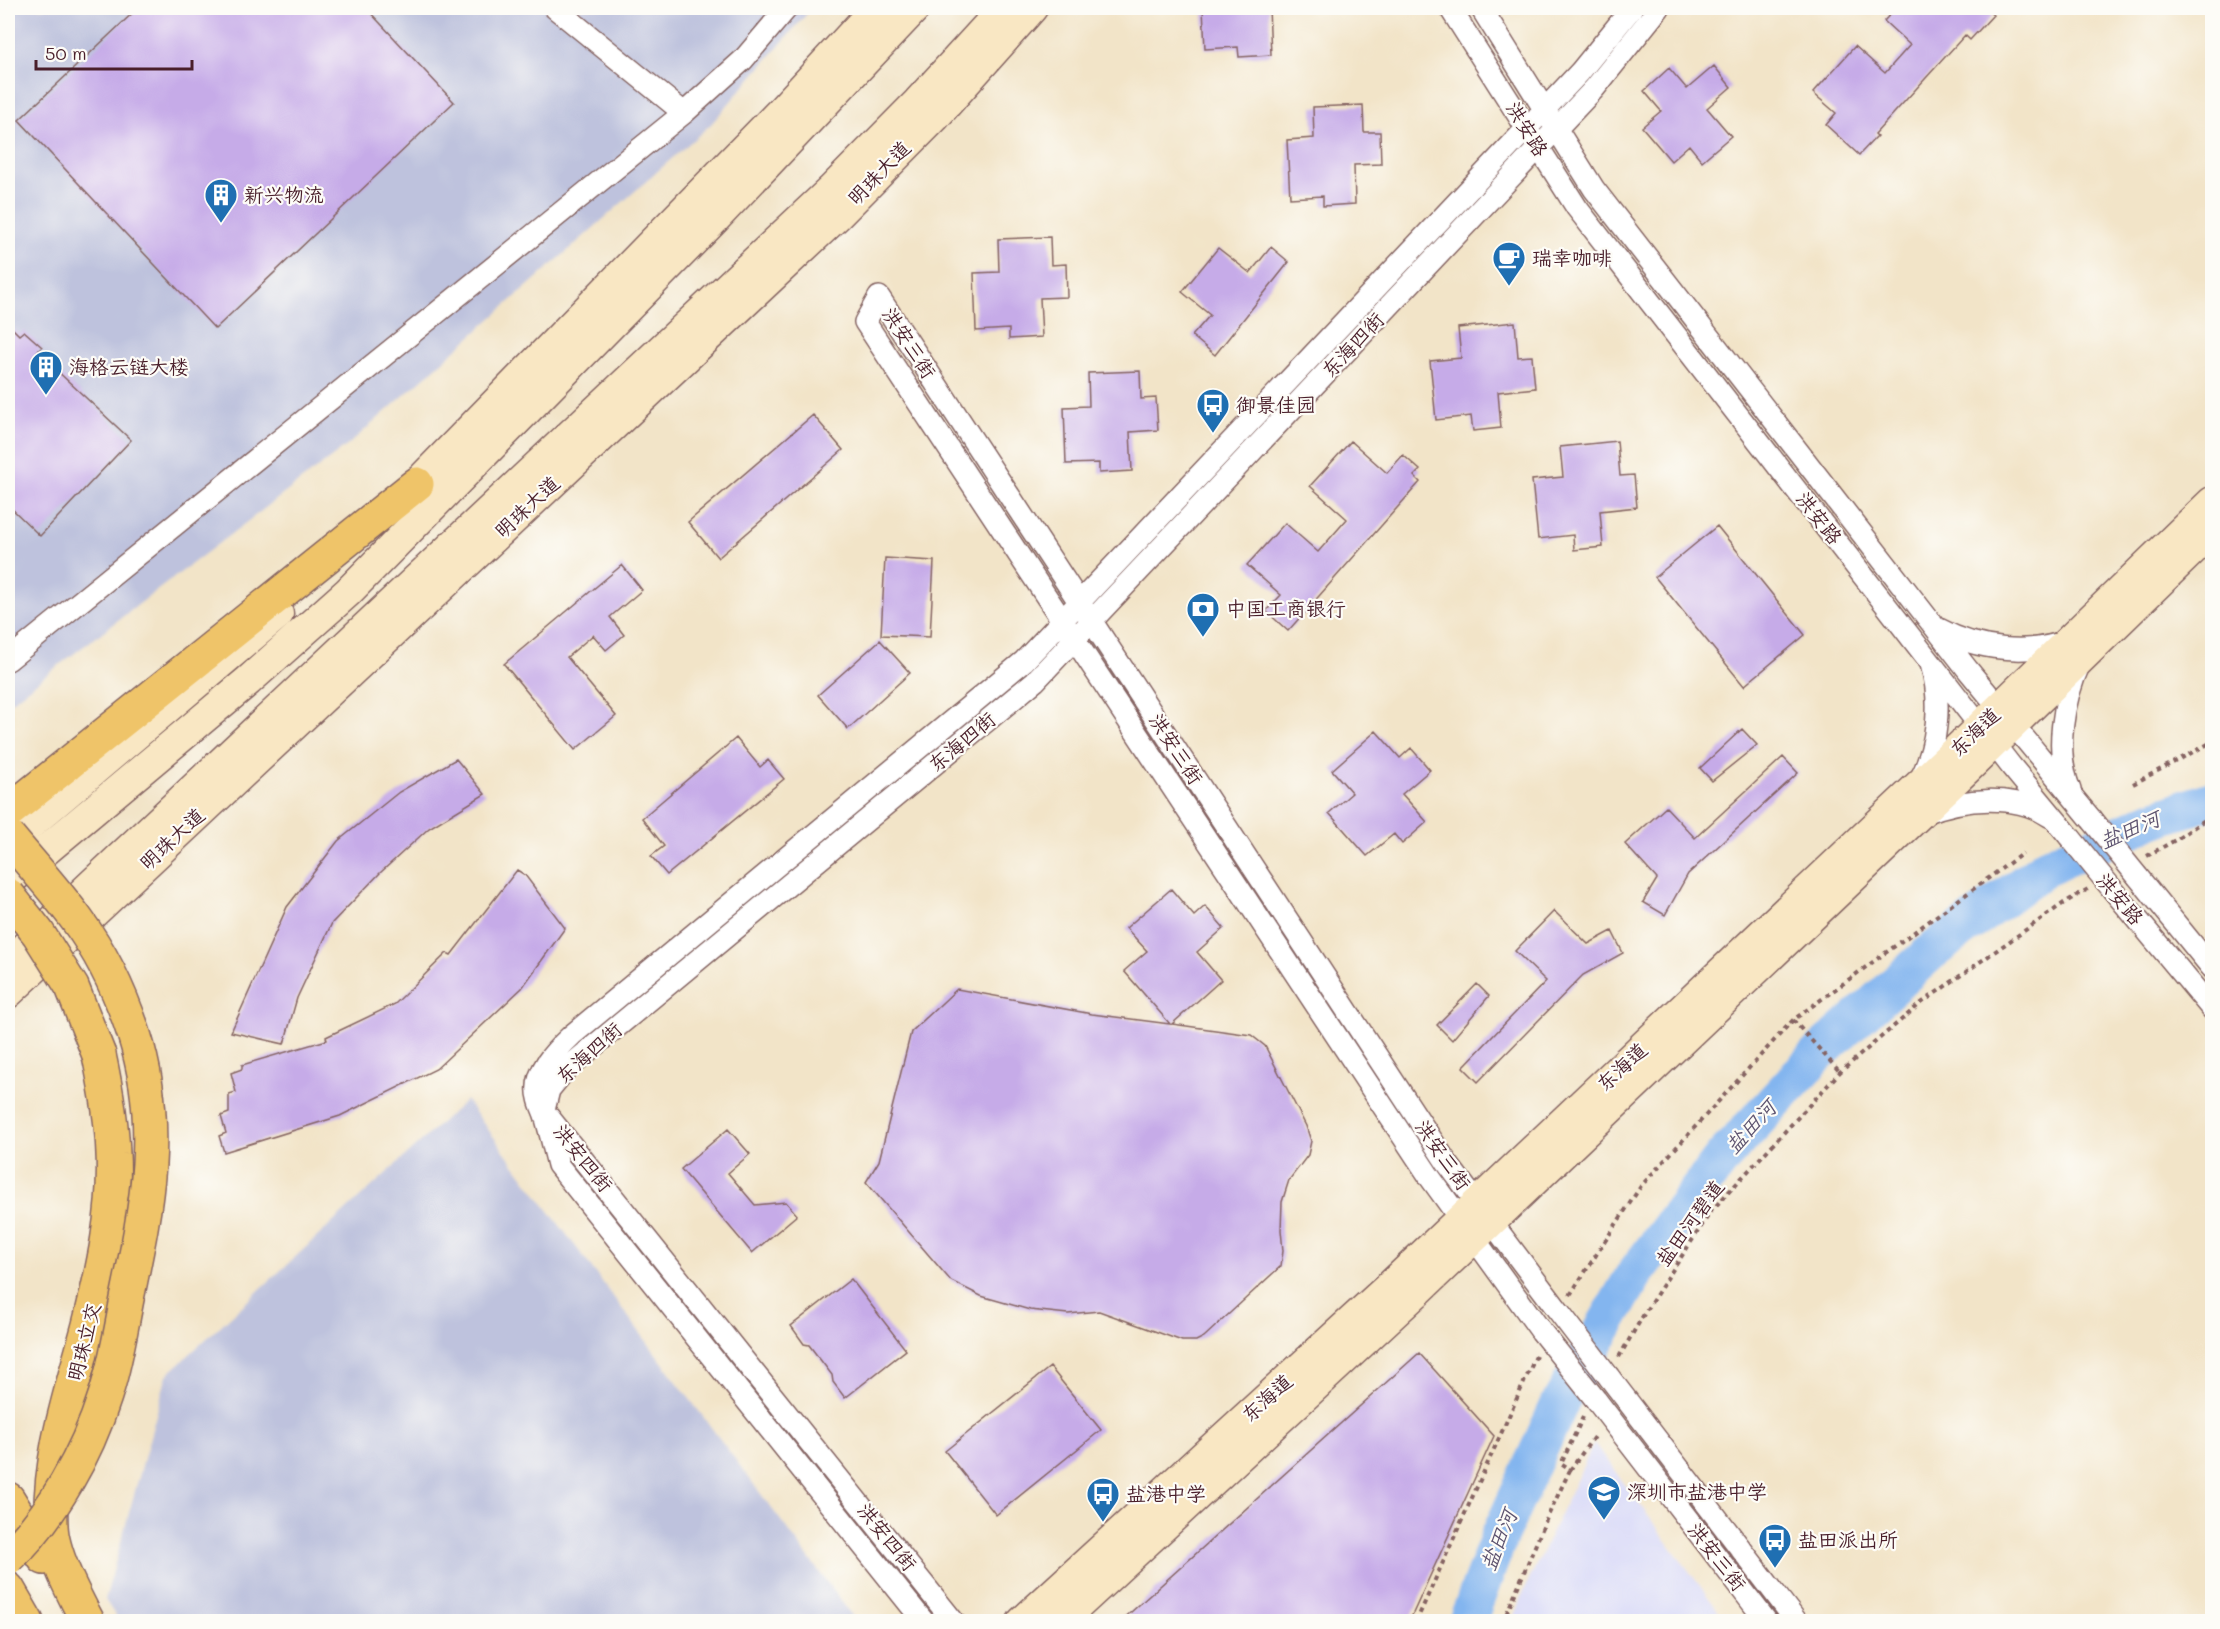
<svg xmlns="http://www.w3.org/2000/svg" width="2220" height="1629" viewBox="0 0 2220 1629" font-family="Mali,'LXGW WenKai TC',sans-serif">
<rect width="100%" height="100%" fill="#fdfcf7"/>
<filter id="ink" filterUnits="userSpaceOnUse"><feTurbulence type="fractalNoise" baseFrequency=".0167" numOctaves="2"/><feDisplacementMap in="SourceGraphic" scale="12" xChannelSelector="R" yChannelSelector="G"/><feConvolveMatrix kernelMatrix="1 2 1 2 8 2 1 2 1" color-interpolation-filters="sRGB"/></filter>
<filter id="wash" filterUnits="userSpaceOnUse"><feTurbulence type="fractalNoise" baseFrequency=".008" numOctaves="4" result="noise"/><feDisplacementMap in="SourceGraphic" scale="24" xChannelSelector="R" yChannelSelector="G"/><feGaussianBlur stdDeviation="1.35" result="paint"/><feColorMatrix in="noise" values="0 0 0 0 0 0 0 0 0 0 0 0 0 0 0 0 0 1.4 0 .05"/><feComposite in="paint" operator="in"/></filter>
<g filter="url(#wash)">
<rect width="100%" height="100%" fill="#f2e4c8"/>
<path fill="#d6d7f8" d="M1594 1443 1726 1621H1513L1520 1599Z"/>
<path fill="#bec2dd" d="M8 8H812L711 124 349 444 8 704Z
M466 1100 856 1621H119L105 1600 167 1375Z"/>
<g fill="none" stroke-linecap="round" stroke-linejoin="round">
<path stroke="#83b5ef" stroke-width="38" d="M1467 1622 1499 1537 1560 1403 1634 1275 1723 1157 1821 1051 1931 952 2046 867 2154 819 2212 800"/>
</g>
<g id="blocks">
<path fill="#c6abe8" d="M138 8H366L454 102 215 329 19 120Z
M1203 8H1269L1271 55 1239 57 1238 47 1205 49Z
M1896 8H1984L1993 15 1970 40 1965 35 1875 134 1877 136 1859 155 1826 125 1836 113 1813 93 1855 46 1885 73 1910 45 1884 21Z
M1714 66 1731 87 1707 108 1731 136 1702 161 1689 145 1671 161 1642 127 1661 111 1644 91 1669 68 1687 89Z
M1363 105 1364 132H1380L1381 164 1354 165 1355 204 1323 206V196L1290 198 1287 140 1314 138 1313 107Z
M1050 237 1051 265 1066 264 1067 297 1040 298 1042 337 1009 339V329L976 331 974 273 999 272 998 239Z
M1271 247 1289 262 1215 355 1192 336 1210 315 1182 292 1218 248 1250 273Z
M1515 322 1518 357 1532 356 1535 388 1498 392 1501 428 1473 431 1471 416 1436 420 1430 361 1461 358 1458 328Z
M8 324 19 335 24 331 42 347 37 352 131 440 40 536 8 505Z
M1140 371 1141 399 1156 398 1158 430 1130 432 1132 471 1099 473V463L1066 464 1064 407 1089 406 1088 373Z
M813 415 843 450 718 558 688 522Z
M1351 441 1387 473 1403 455 1420 470 1414 476 1420 482 1288 631 1266 611 1281 595 1247 565 1285 523 1318 552 1347 519 1310 486Z
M1617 441 1620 476 1634 475 1637 507 1600 511 1603 547 1574 550 1573 535 1538 539 1532 480 1563 477 1560 447Z
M1717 526 1805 635 1744 686 1655 577Z
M885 558 934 561 930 637 881 635Z
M622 565 642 590 610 617 624 635 606 650 593 635 567 657 616 716 575 750 504 664Z
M880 640 910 673 848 729 818 695Z
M1742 729 1757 745 1712 781 1700 768Z
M1376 731 1400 758 1411 748 1430 770 1402 794 1427 822 1402 844 1394 834 1367 856 1329 813 1352 793 1332 770Z
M736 738 760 767 768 760 784 779 667 875 651 856 664 846 642 818Z
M1783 757 1798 773 1688 874 1665 915 1643 902 1657 879 1625 844 1666 807 1695 838Z
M456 759 485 794 429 828 380 873 332 923 297 998 284 1044 231 1032 287 907 338 841 399 792Z
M517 870 525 875 565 928 522 988 436 1069 340 1116 224 1152 219 1136 226 1133 221 1116 229 1113V1094L236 1092 231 1073 242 1069V1065L327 1040 326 1037 395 1004 447 953 451 955Z
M1171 889 1194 916 1205 906 1224 928 1197 952 1221 980 1172 1024 1251 1035 1265 1046 1306 1126 1311 1141 1308 1155 1289 1180 1282 1202 1281 1230 1283 1251 1281 1266 1204 1337 1196 1341H1182L1099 1311 1068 1314 1030 1310 981 1296 951 1281 866 1182 879 1161 911 1032 957 989 1092 1014 1170 1024 1124 971 1147 951 1126 928Z
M1554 911 1588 944 1612 931 1623 953 1583 975 1478 1082 1463 1067 1546 981 1515 951Z
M1477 984 1489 996 1452 1040 1437 1025Z
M728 1129 750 1154 728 1173 755 1205 786 1202 797 1215 752 1253 681 1169Z
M851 1279 906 1350 845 1398 833 1382 832 1375 809 1345 804 1344 791 1326Z
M1419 1353 1494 1436 1409 1622H1120Z
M1050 1367 1101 1430 996 1515 945 1451Z"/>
</g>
</g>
<g filter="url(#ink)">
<use href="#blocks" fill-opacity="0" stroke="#856462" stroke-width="1.5"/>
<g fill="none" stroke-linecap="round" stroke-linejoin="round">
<g stroke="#856462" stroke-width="24">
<path id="street" d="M555 8 684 113
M1450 8 1577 208 2011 766 2069 836
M1481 8 1594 189 1968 670 2091 819
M1939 629C1977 650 2029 656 2069 640
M8 660 684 113 743 60 787 8
M1920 780C1938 745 1942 701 1931 664
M2070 790C2054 751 2063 700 2080 663
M1925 813C1963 798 2016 793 2051 817
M2138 877 2212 968
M2113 890 2212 1009
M544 1110 549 1090 566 1069 1035 681 1594 89 1659 8
M548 1116 954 1622
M1541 1331 1429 1176 865 322 879 297 1447 1163 1557 1309
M1609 1377 1797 1622
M1596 1400 1767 1622
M924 1622 558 1165C554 1149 550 1132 545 1115 543 1109 540 1104 539 1098 532 1073 556 1050 572 1035L1024 661 1580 72 1632 8"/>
</g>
<g stroke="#856462" stroke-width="33">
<path id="secondary" d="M399 502 781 111 876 8
M8 843 278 614
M8 882 248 681 348 592 713 221 915 8
M8 963 831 190 918 102 1004 8
M8 993 838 215 934 118 1032 8
M1022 1622 1392 1284 1954 752 2212 502
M1060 1622 1417 1292 1966 770 2212 531"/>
</g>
<g stroke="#856462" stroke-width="36">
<path id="primary" d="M8 812 417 484
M8 1499 44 1558
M88 1622C74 1595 52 1554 51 1525 48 1456 72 1390 89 1325 103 1270 116 1210 113 1154 112 1120 106 1088 99 1055"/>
</g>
<g stroke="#856462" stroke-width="36">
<path id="highway" d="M8 1589 27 1622"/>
</g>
<path stroke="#856462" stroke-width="4" stroke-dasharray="4.5 4.5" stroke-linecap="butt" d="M2133 784 2212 742
M2147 856 2177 839 2212 815
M1793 1020 1840 1072
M1570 1295 1641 1186 1793 1020 2023 853
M1619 1357 1647 1309 1712 1210 1840 1072 1920 1004 2064 903 2088 889
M1570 1470 1596 1434
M1416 1622 1536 1356
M1503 1622 1546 1520 1570 1470 1561 1464 1583 1417"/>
<use href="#street" stroke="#fff" stroke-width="21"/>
<use href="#secondary" stroke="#f9e7c3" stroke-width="30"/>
<use href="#primary" stroke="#efc469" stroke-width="33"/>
<use href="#highway" stroke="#efc469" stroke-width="33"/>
<g stroke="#856462" stroke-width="24" stroke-linecap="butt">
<path id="street-bridge" d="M2091 819 2138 877
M2069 836 2113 890
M1557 1309 1609 1377
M1541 1331 1596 1400"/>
</g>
<g stroke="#856462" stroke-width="36" stroke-linecap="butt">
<path id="primary-bridge" d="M8 836C31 864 56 891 77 920 102 954 121 994 134 1034 163 1125 147 1203 128 1294 121 1328 116 1363 105 1396 87 1453 52 1517 8 1558
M8 895 38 933 72 987 99 1055"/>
</g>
<use href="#street-bridge" stroke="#fff" stroke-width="21"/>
<use href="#primary-bridge" stroke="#efc469" stroke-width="33"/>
</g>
</g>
<defs>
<g id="building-pin" transform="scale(1.725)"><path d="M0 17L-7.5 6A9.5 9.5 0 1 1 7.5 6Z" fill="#1f6fb2" stroke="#fdfcf7"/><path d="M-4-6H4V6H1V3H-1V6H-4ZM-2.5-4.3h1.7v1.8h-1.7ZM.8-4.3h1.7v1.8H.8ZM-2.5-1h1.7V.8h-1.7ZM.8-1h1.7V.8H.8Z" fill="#fff"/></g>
<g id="cafe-pin" transform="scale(1.725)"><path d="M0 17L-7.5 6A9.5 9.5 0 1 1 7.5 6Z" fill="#1f6fb2" stroke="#fdfcf7"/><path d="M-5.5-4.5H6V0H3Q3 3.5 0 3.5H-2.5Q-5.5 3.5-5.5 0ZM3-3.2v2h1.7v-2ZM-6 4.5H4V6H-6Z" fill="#fff"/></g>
<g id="bus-pin" transform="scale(1.725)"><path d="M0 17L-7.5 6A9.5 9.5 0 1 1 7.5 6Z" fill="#1f6fb2" stroke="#fdfcf7"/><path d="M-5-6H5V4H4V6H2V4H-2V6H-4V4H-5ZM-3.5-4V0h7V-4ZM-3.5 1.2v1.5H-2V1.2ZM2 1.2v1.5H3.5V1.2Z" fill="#fff"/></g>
<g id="bank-pin" transform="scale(1.725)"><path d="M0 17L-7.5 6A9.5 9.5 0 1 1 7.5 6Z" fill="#1f6fb2" stroke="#fdfcf7"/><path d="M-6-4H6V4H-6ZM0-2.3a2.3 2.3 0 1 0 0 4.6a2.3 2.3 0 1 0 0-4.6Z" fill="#fff"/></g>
<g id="school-pin" transform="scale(1.725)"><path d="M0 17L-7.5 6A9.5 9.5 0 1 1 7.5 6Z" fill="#1f6fb2" stroke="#fdfcf7"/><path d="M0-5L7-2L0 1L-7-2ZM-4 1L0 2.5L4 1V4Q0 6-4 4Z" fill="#fff"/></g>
</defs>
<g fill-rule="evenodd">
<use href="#building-pin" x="221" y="195"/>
<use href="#cafe-pin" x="1509" y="258"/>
<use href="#building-pin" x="46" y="367"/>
<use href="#bus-pin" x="1213" y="405"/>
<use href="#bank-pin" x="1203" y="609"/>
<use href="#school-pin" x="1604" y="1492"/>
<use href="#bus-pin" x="1103" y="1494"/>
<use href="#bus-pin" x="1775" y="1540"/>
</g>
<g text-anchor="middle" stroke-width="4.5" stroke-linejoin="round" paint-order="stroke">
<g font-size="20" fill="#4a1f2b" stroke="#fdfcf7">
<text transform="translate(1527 129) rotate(58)" y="7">洪安路</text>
<text transform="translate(879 173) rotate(-46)" y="7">明珠大道</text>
<text transform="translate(909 343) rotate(57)" y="7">洪安三街</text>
<text transform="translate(1353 345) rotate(-47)" y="7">东海四街</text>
<text transform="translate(527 507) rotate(-43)" y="7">明珠大道</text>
<text transform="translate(1819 518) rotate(52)" y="7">洪安路</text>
<text transform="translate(1975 732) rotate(-44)" y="7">东海道</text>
<text transform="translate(962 742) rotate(-40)" y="7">东海四街</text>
<text transform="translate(1176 749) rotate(57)" y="7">洪安三街</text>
<text transform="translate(172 839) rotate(-43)" y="7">明珠大道</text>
<text transform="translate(2120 899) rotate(50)" y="7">洪安路</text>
<text transform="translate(589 1053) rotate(-42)" y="7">东海四街</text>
<text transform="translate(1622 1067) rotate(-43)" y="7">东海道</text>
<text transform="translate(1443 1155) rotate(55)" y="7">洪安三街</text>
<text transform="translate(583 1158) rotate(51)" y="7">洪安四街</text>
<text transform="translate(1690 1223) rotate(-54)" y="7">盐田河碧道</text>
<text transform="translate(84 1342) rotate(-76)" y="7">明珠立交</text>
<text transform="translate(1267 1398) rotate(-42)" y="7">东海道</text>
<text transform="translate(887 1537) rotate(51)" y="7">洪安四街</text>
<text transform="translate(1717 1557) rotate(52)" y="7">洪安三街</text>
</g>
<g font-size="20" fill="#4a1f2b" stroke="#fdfcf7" text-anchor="start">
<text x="244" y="202">新兴物流</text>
<text x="1532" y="265">瑞幸咖啡</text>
<text x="69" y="374">海格云链大楼</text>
<text x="1236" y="412">御景佳园</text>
<text x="1226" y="616">中国工商银行</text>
<text x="1627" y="1499">深圳市盐港中学</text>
<text x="1126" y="1501">盐港中学</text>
<text x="1798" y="1547">盐田派出所</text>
</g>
<g font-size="21" font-style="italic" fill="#5e5470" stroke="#fdfcf7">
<text transform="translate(2130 830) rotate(-23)" y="7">盐田河</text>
<text transform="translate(1751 1127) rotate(-47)" y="7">盐田河</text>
<text transform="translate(1499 1540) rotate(-68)" y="7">盐田河</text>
</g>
</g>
<rect width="2220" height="1629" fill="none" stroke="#fdfcf7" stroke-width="30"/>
<path d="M36 60v9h156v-9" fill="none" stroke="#4a1f2b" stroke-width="3"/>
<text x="45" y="60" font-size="18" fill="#4a1f2b" stroke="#fdfcf7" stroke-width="4.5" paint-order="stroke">50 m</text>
</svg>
